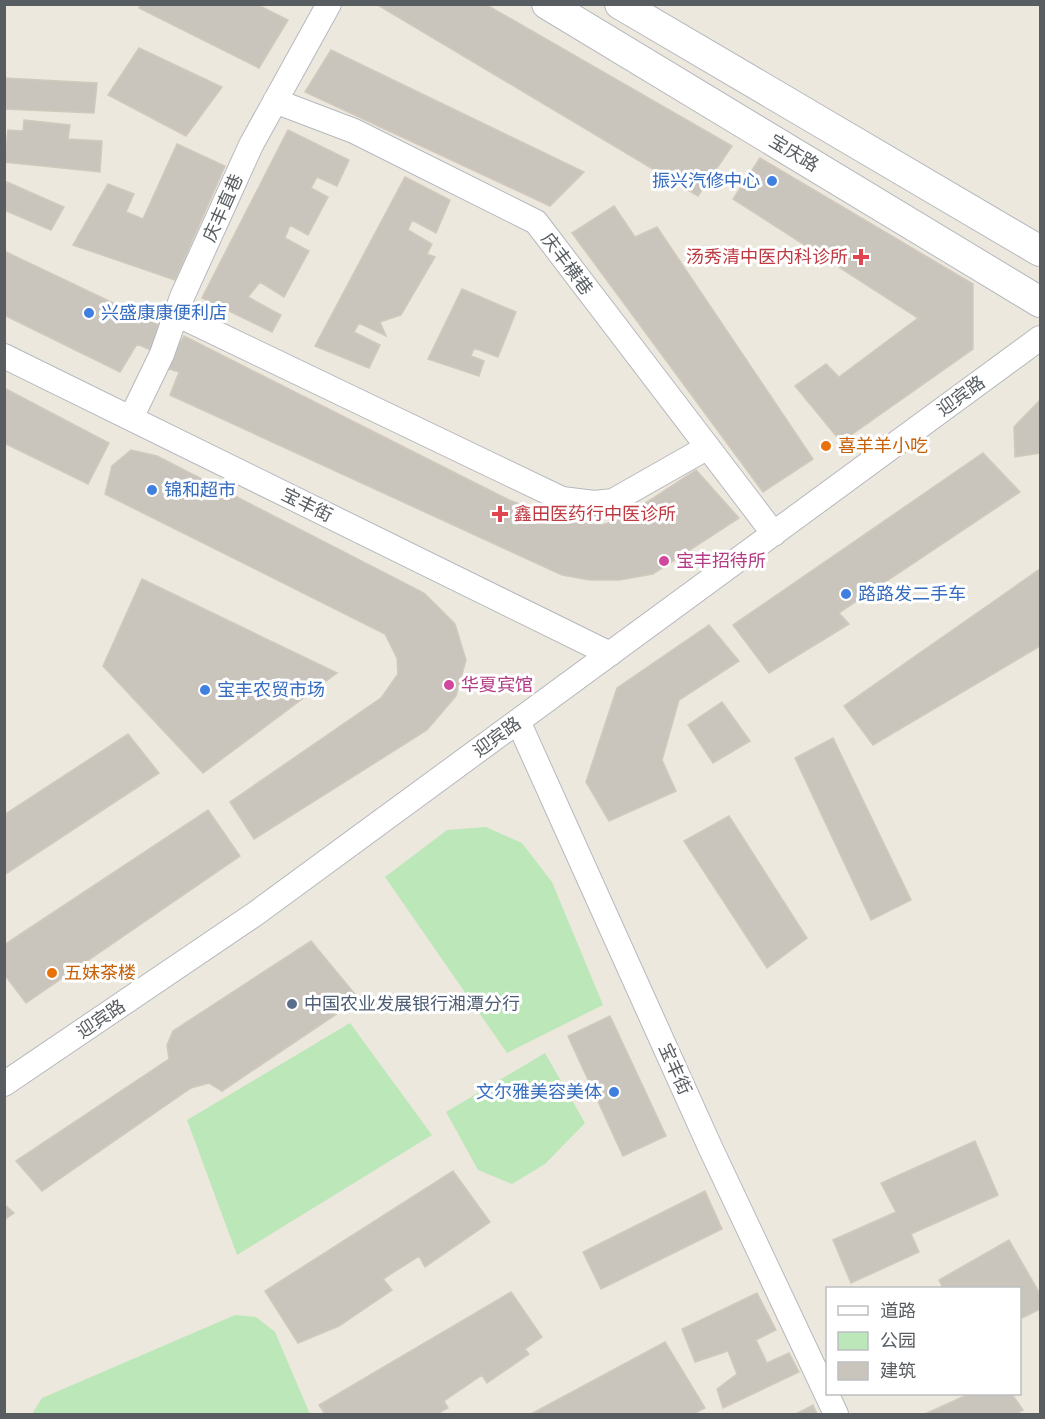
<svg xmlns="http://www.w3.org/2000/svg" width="1045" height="1419" viewBox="0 0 1045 1419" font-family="Quicksand,'Noto Sans SC',sans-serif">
<rect width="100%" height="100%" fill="#ede8de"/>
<path fill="#bce7b8" d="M486 827 522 843 552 882 603 1005 507 1053 385 877 447 830Z
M350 1023 432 1135 237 1255 187 1120Z
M545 1053 585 1123 545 1164 512 1184 478 1170 446 1112Z
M235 1315 256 1317 275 1332 310 1414H32L42 1398Z"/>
<path fill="#c9c5bd" stroke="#d1c9bc" stroke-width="1.5" d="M141 4H256L288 20 259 68 139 8Z
M376 4H485L732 146 698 196Z
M139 48 222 87 186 136 108 95Z
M331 50 584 172 550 206 305 92Z
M4 78 97 83 94 113 4 109Z
M24 120 70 125 68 139 102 141 100 172 4 162 8 130 23 131Z
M288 130 349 160 337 186 317 177 311 188 328 197 308 235 290 225 285 238 309 251 284 297 260 282 248 297 281 315 272 332 202 298Z
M177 144 225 166 175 280 73 245 108 184 134 194 126 212 143 219Z
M760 158 973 284V349L841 442 795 386 826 364 839 377 918 318 733 199Z
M405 177 450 200 436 233 412 220 408 230 432 244 427 254 435 257 401 315 380 322 386 336 359 323 354 332 380 345 369 368 315 346Z
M7 182 64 207 51 230 4 210V187Z
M614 206 635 237 657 227 813 459 763 492 572 233Z
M4 251 164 327 153 351 137 344 120 372 4 315Z
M462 289 516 312 498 357 474 348 471 356 484 361 479 376 428 359Z
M184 336 509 500 563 520 602 525 621 519 696 470 739 518 653 574 619 580H590L562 575 170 395 179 372 166 368Z
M4 388 109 443 88 484 4 443Z
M1040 400V453L1015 457 1014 427Z
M131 450 157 456 424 593 455 624 466 660 456 696 427 730 254 839 230 802 381 698 398 674 397 658 385 634 105 494 112 466Z
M983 453 1020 492 839 613 849 624 769 673 733 625Z
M1040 569V646L873 745 844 706Z
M142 579 337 673 203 773 103 666Z
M709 625 739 661 679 700 662 760 676 791 609 821 586 782 617 688Z
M722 702 750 741 713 763 688 725Z
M128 734 159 773 4 875V815Z
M833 738 911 900 871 920 795 758Z
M208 810 240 856 26 1003 4 974V945Z
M729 816 807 938 767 968 684 841Z
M311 941 359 999 222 1091 209 1083 191 1088 42 1191 16 1161 169 1059 167 1045 173 1031Z
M610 1016 666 1136 623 1156 568 1036Z
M975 1141 998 1195 911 1234 919 1252 851 1283 833 1240 896 1212 881 1183Z
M453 1171 490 1222 425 1267 419 1256 383 1279 392 1290 339 1326 298 1343 265 1291Z
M705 1191 722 1229 601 1289 583 1252Z
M4 1204 14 1213 4 1220Z
M1009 1240 1040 1294V1309L1020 1319V1288H943L939 1280Z
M511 1292 542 1337 525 1349 529 1354 487 1383 482 1375 444 1401 448 1408 437 1414H325L319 1405Z
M757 1293 776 1330 756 1340 767 1363 789 1353 799 1372 723 1408 717 1389 737 1374 728 1351 695 1362 682 1329Z
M665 1342 705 1408 693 1414H531Z
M969 1394H1012L1023 1410 1016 1414H925Z
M813 1405 817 1414H796Z"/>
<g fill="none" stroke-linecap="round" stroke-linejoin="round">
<g stroke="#b5b8bd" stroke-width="26">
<path id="minor" d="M275 101 354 131 536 222 774 534
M176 314 562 499 594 503 613 501 708 447
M4 356 610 654
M131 418 162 354 182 297 251 145 329 4
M518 721 710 1147 836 1414
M4 1084 255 914 1040 338"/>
</g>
<g stroke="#b5b8bd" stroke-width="32">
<path id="tertiary" d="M547 4 1040 302
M620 4 1040 251"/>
</g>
<use href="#minor" stroke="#fff" stroke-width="24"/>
<use href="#tertiary" stroke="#fff" stroke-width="30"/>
</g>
<g fill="#3f7fe0" stroke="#fff" stroke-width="2">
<circle cx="772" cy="181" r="6"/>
<circle cx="89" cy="313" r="6"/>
<circle cx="152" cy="490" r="6"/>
<circle cx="846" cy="594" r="6"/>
<circle cx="205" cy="690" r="6"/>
<circle cx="614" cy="1092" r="6"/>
</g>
<g fill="#e0444e" stroke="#fff" stroke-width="2">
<path d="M858 248h6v6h6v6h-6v6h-6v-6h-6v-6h6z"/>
<path d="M497 505h6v6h6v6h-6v6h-6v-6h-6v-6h6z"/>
</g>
<g fill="#e8710a" stroke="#fff" stroke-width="2">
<circle cx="826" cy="446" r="6"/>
<circle cx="52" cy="973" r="6"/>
</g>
<g fill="#d1479c" stroke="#fff" stroke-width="2">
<circle cx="664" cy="561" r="6"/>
<circle cx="449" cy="685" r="6"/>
</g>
<circle fill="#5c6f8a" stroke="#fff" stroke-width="2" cx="292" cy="1004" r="6"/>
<g text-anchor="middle" stroke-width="6" stroke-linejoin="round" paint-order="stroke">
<g font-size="18" fill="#585d61" stroke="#fff">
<text transform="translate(794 153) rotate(31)" y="6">宝庆路</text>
<text transform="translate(223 208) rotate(-66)" y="6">庆丰直巷</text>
<text transform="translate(567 264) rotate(53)" y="6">庆丰横巷</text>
<text transform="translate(961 396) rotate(-36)" y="6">迎宾路</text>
<text transform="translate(307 505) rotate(26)" y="6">宝丰街</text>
<text transform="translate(497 737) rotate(-36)" y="6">迎宾路</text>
<text transform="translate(101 1019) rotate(-34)" y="6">迎宾路</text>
<text transform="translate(675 1069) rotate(66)" y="6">宝丰街</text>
</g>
<g font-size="18" fill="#366cbe" stroke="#fff" text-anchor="start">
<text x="760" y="187" text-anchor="end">振兴汽修中心</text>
<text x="101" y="319">兴盛康康便利店</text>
<text x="164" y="496">锦和超市</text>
<text x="858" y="600">路路发二手车</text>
<text x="217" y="696">宝丰农贸市场</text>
<text x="602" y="1098" text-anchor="end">文尔雅美容美体</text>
</g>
<g font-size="18" fill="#be3a42" stroke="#fff" text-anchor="end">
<text x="848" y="263">汤秀清中医内科诊所</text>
<text x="514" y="520" text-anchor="start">鑫田医药行中医诊所</text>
</g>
<g font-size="18" fill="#c56008" stroke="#fff" text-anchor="start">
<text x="838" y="452">喜羊羊小吃</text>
<text x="64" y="979">五妹茶楼</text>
</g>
<g font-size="18" fill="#b23c85" stroke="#fff" text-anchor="start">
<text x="676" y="567">宝丰招待所</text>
<text x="461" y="691">华夏宾馆</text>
</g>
<g font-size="18" fill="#4e5e75" stroke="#fff" text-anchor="start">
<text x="304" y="1010">中国农业发展银行湘潭分行</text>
</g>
</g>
<rect width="1045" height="1419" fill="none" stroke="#585d61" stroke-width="12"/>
<rect x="826" y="1287" width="195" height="108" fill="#ffffff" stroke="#bcbec0" stroke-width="1.5"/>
<rect x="838" y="1306" width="30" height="9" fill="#ffffff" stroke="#bcbec0" stroke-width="1.5"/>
<text x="880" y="1317" font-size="18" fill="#585d61">道路</text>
<rect x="838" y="1332" width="30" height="18" fill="#bce7b8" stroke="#bcbec0" stroke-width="1.5"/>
<text x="880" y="1347" font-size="18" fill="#585d61">公园</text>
<rect x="838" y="1362" width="30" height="18" fill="#c9c5bd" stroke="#bcbec0" stroke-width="1.5"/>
<text x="880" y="1377" font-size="18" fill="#585d61">建筑</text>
</svg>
